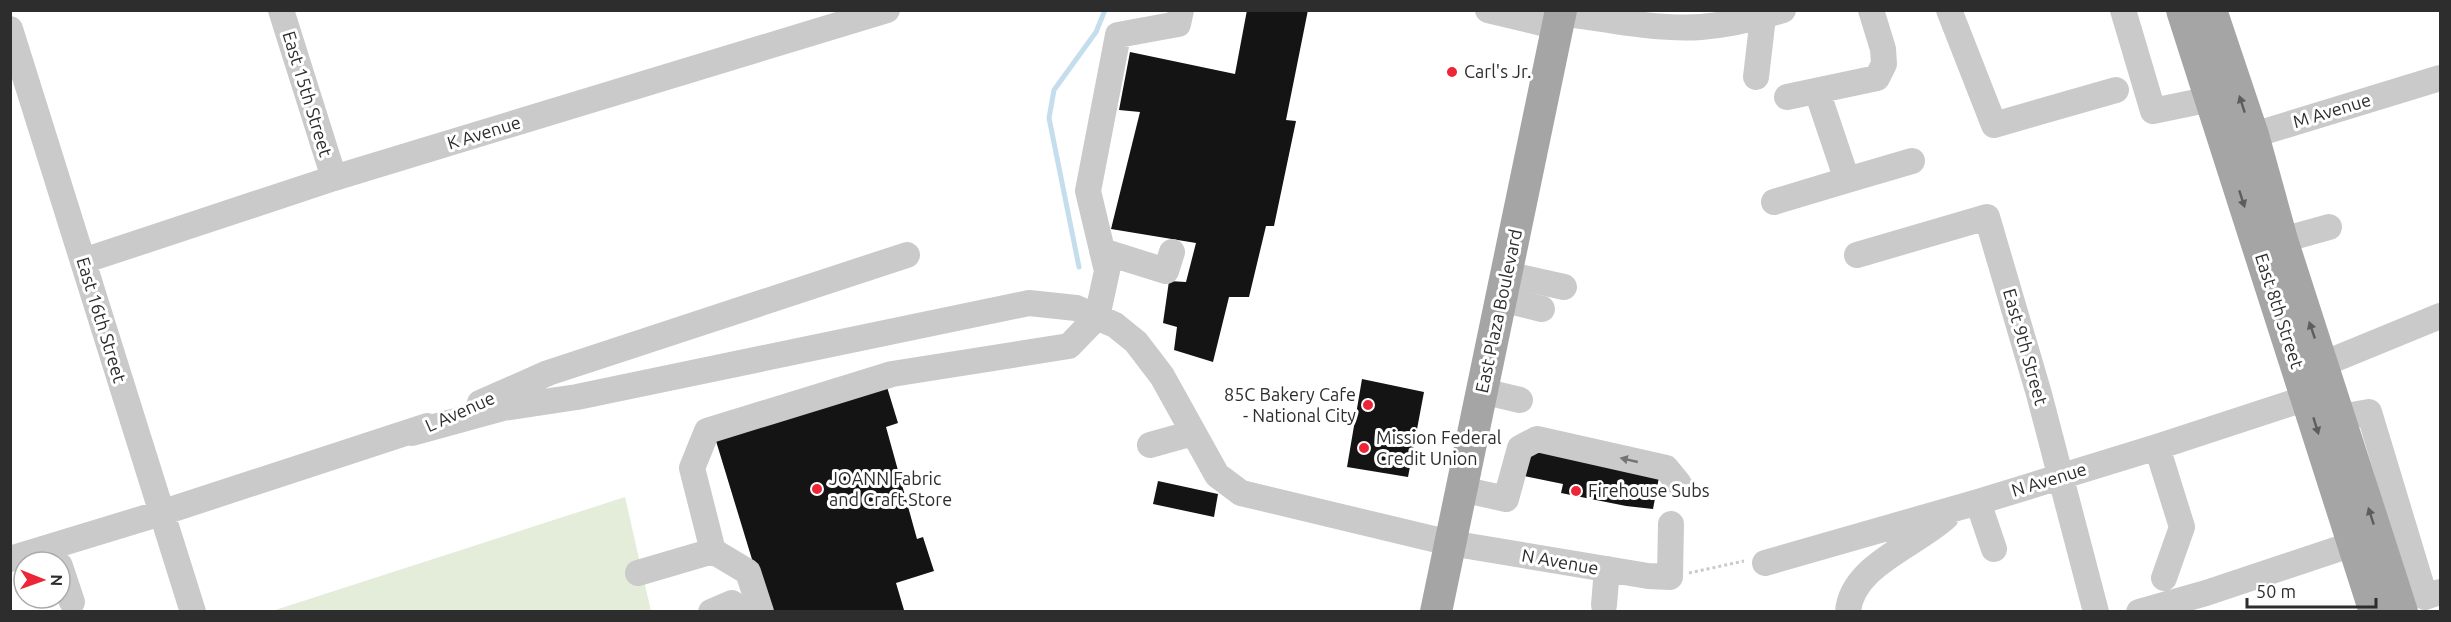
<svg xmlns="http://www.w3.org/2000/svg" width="2451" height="622" viewBox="0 0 2451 622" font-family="Ubuntu,sans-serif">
<rect width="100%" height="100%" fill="#fff"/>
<path fill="#e4ecda" d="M625 497 651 611 269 612Z"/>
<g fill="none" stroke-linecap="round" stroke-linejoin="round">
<path stroke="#c5deed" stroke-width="5" d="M1079 267 1049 118 1054 90 1096 32 1105 10"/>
</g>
<path fill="#141414" d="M1247 10H1308L1286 120 1296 121 1274 226H1266L1249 297H1229L1213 362 1174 350 1177 327 1163 323 1169 281 1186 282 1196 243 1111 229 1140 112 1119 110 1130 52 1235 74Z
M1362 379 1424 392 1408 477 1347 467Z
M887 387 898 423 886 427 917 539 923 537 934 571 896 583 904 610 899 612H768L716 441Z
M1543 445 1660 472 1653 509 1626 506 1561 493 1563 484 1524 476 1531 454Z
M1158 481 1218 494 1214 517 1153 504Z"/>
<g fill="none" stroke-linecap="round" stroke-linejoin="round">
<path stroke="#cacaca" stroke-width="3" stroke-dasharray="3 3" stroke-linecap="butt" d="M1689 573 1744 561"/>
<path stroke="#cacaca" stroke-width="26" d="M281 10 334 178
M1488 10 1558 27
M1949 10 1994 125 2116 90
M2123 10 2153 111 2211 99
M1561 13C1606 19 1655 30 1701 27 1728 25 1757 18 1783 10
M10 29 193 612
M1756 77 1763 17
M1787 97 1877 78 1884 64 1883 49 1871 10
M2234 141 2440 78
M1847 180 1912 161
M1774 202 1847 180 1817 91
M2282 240 2329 227
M1102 251 1166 271 1172 252
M1857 255 1987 217 2039 394 2096 612
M83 261 334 178 887 10
M1506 274 1564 287
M1501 299 1542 309
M2304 369 2323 364 2440 316
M1482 391 1520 400
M480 403 548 373 907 255
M2340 417 2369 412 2425 597 2440 592
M412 433 503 408 577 397 1029 303 1076 308 1115 325 1136 342 1162 376 1217 475 1241 493 1450 543 1648 576 1670 577 1671 524
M1150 445 1193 433
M2157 447 2182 527 2164 578
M1461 489 1506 499 1520 448 1537 439 1666 468 1679 484
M1978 502 1994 549
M713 551 748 572 761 612
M10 559 161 513 427 426
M1765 563 1978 502 2157 447 2325 392
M60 566 72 602
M638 573 713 551 692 468 707 431 892 374 1069 346 1097 317 1107 271 1088 191 1118 35 1178 24 1181 10
M1604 605 1607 569
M711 612 732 603 735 612
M1848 612C1851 566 1916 545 1946 517
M2139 612 2206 593 2353 544"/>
<path stroke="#a5a5a5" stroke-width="32" d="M2182 10 2375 612
M2211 10 2253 135 2282 240 2402 612
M1436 612 1561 10"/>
</g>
<defs><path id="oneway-solid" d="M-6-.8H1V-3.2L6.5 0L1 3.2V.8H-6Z" transform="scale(1.5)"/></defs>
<g fill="#5d5d5d">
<use href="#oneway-solid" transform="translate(2242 104) rotate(-108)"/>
<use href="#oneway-solid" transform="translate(2242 199) rotate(72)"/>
<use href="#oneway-solid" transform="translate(2312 330) rotate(-109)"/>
<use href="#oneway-solid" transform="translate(2316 426) rotate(73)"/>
<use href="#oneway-solid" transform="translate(2371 516) rotate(-108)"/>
</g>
<use fill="#747474" href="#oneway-solid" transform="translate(1629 460) rotate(-167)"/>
<g fill="#ed2637" stroke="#fff" stroke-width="2">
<circle cx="1452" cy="72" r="6"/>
<circle cx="1368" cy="405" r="6"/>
<circle cx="1364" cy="448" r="6"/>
<circle cx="817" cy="489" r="6"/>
<circle cx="1576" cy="491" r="6"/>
</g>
<g text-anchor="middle" stroke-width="6" stroke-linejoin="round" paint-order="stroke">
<g font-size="18" fill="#2d2d2d" stroke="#fff" text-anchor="start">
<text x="1464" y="78">Carl's Jr.</text>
<text x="1356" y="401" text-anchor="end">85C Bakery Cafe<tspan x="1356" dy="21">- National City</tspan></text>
<text x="1376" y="444">Mission Federal<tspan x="1376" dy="21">Credit Union</tspan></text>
<text x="829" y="485">JOANN Fabric<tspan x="829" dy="21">and Craft Store</tspan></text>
<text x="1588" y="497">Firehouse Subs</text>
</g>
<g font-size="18" fill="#2d2d2d" stroke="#fff">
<text transform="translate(307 94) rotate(73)" y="6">East 15th Street</text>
<text transform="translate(2332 111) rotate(-17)" y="6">M Avenue</text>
<text transform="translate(484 133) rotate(-17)" y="6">K Avenue</text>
<text transform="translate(1499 311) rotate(-78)" y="6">East Plaza Boulevard</text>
<text transform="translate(2279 311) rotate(72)" y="6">East 8th Street</text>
<text transform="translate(101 320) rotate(73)" y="6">East 16th Street</text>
<text transform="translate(2025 347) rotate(74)" y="6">East 9th Street</text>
<text transform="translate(460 412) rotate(-24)" y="6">L Avenue</text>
<text transform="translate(2049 480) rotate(-17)" y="6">N Avenue</text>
<text transform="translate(1560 562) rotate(10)" y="6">N Avenue</text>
</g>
</g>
<rect width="2451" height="622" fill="none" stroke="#2d2d2d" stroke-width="24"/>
<g transform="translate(42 580) rotate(91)"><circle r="28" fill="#ffffff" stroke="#ababab" stroke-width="1.5"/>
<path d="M0-4.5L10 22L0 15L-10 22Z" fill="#ed2637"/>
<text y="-9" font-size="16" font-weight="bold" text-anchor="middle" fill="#2d2d2d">N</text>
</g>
<path d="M2247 598v9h129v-9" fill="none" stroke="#2d2d2d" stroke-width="3"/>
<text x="2256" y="598" font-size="18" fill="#2d2d2d" stroke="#ffffff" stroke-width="4.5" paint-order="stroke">50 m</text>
</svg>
